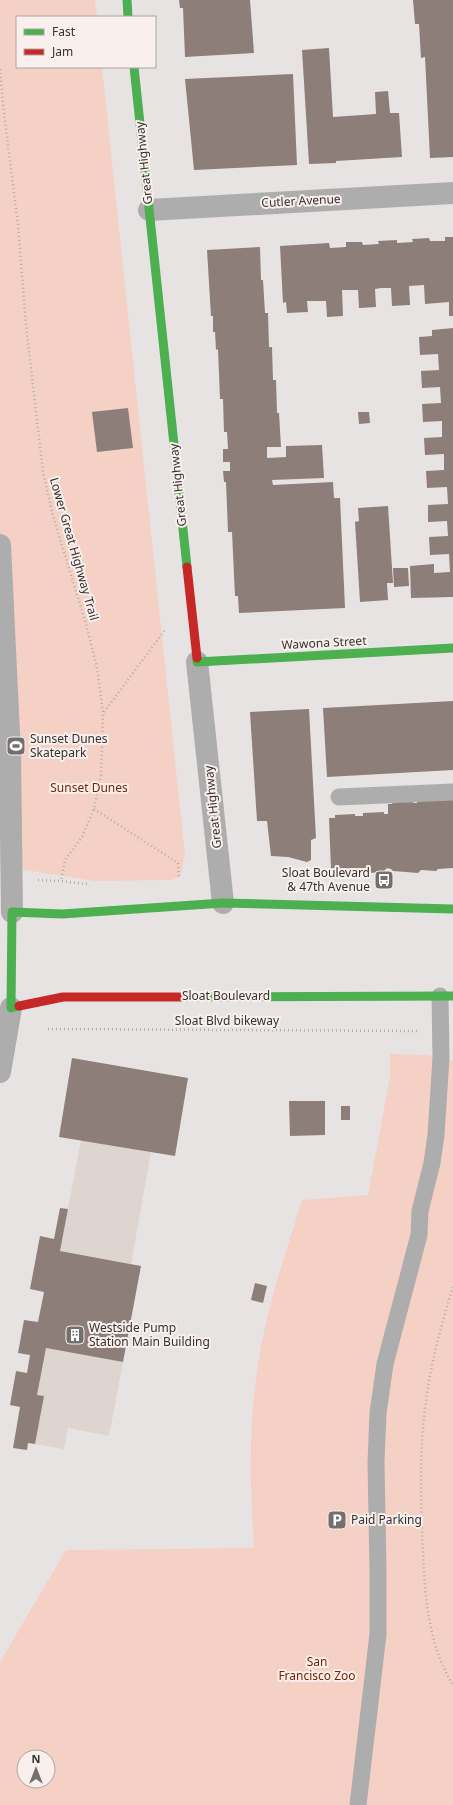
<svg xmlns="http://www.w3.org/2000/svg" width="453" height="1805" viewBox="0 0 453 1805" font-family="'Noto Sans',sans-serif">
<rect width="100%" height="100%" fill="#e8e3e3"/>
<path fill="#ded4d0" d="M81 1140 151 1152 131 1264 60 1251Z
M46 1348 123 1362 109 1436 68 1428 64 1449 35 1444 37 1395Z"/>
<path fill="#f5d0c5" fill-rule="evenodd" d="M0 0H95L97 17H17V67H102L185 855 180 877 171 880 94 881 0 866Z
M390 1054 427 1055 453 1061V1805H0V1662L66 1550 254 1548C249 1475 248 1400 265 1328 274 1285 289 1243 302 1200L368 1195 390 1077ZM24 1757H48V1781H24Z"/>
<path fill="#8d7e7a" d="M179 0H250L254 53 185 57 183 8H180Z
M413 0H453V157L430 158 425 57 421 58 419 24H415Z
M329 48 333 117 376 114 375 92 388 91 390 113H399L402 157 336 161V163L309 164 302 50Z
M293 74 297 165 194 170 185 79Z
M445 237H453V316H449V302L425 304 424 285 409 286 410 305 392 306 391 288H381L375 289 376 307 359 308 358 290H342L343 316 327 317 326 301H307L308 312 287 313 286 302 283 303 280 246 329 243 330 248 346 247V242H362L363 245 379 244 378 241 397 240V243L413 242 412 239 429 238 430 241H445Z
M260 247 261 280H263L265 313H268L269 347H272L273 380H276L277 413H279L281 447H267V458L286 457V446L322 445 324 478 272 480 273 485 333 482 334 498H340L345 608 239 613 238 596H235L232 532H228L226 482H224L223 471H230V462H223V449H228L227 432H224L223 399H220L218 349 216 350 215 332H213V316H211L207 250Z
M453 328V597L411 598 410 566 434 564V573L450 572 449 554 430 555 429 537 448 536 447 521 428 522V505L448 504 447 487 427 488 426 471 444 470V454L425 455 424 438 442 437V421L423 422 422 404 441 403 440 387 422 388 421 371 439 370 438 354 420 355 419 337 432 336V330Z
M128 408 133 448 97 452 92 412Z
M358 412H369L370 423 359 424Z
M388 506 393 583H387L388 600 360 602 355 522 359 521 358 508Z
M393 568H408L409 586 394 587Z
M453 701V770L327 777 323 708Z
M309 709 316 838 311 840V860L307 862 288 857 271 856 267 821H257L250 712Z
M453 797V868L438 869 436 871 421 870 418 873 393 871 391 869 387 868 383 872 368 873 366 868 331 869 329 818H335V815L355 814V816H363V813L384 812V814H388V804H392L393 802 411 801 414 803H417V799Z
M72 1058 188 1078 175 1156 59 1137Z
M289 1101H325V1135L290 1136Z
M341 1106H350V1120H341Z
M60 1208 68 1209 60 1251 141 1266 123 1362 46 1348 37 1395 44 1396 35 1444 28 1443 27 1450 13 1448 20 1407 10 1405 16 1371 27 1373 30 1355 18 1353 24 1320 38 1322 44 1292 30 1289 40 1236 54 1239Z
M255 1283 267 1286 263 1303 251 1300Z"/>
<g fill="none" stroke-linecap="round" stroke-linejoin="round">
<path stroke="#b0adad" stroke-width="2.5" stroke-dasharray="1 3" stroke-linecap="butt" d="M0 69 3 105 18 225 26 325 43 472 53 516 86 624 97 668 103 712 101 775 94 809 82 837 65 860 61 881
M104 712 165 630
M94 809 178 863 179 879
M38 880 61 881 87 884
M48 1029 417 1031
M453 1287C441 1326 430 1366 425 1408 419 1456 421 1505 423 1553 425 1598 429 1647 453 1685"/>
<path stroke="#aeadad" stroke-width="17" d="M339 797 453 792
M358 1805 378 1634V1570L376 1462 378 1413 385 1364 419 1235 420 1211 432 1163 436 1135 441 1058 440 996"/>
<path stroke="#aeadad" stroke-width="22" d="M149 210 453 193
M0 545 10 754 12 912
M197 662 223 903
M0 1072 11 1008"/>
<path stroke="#4caf50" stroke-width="9" d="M127 0 128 17
M134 67 187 567
M197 658V662L453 648
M184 997 453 996
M19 1006 11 1008 12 912 62 914 223 903 453 909"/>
<path stroke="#c62828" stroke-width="9" d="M187 567 197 658
M19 1006 63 997H184"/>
</g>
<defs>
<g id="stadium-square" transform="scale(1)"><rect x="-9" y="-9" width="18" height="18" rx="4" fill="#736f6f" stroke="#f9f0ed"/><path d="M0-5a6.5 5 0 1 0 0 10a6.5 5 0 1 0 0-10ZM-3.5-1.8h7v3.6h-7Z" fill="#fff"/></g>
<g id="bus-square" transform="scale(1)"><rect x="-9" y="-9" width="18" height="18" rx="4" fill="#736f6f" stroke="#f9f0ed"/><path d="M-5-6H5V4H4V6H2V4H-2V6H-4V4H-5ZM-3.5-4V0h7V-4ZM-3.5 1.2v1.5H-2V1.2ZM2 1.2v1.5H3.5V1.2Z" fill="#fff"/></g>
<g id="building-square" transform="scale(1)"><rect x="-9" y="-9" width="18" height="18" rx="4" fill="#736f6f" stroke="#f9f0ed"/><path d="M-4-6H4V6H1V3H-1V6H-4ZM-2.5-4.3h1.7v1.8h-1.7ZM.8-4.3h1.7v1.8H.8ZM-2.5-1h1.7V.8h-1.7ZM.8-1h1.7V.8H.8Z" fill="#fff"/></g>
<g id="parking-square" transform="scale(1)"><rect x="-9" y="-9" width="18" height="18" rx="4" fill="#736f6f" stroke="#f9f0ed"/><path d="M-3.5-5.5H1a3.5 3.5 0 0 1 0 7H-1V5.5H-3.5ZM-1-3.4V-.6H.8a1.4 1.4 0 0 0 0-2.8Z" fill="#fff"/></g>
</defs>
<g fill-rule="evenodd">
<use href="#stadium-square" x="16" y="746"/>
<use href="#bus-square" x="384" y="880"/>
<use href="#building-square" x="75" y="1335"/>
<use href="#parking-square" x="337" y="1520"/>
</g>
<g text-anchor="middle" stroke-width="4" stroke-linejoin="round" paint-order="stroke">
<g font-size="12" fill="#343130" stroke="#f9f0ed">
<text transform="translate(144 163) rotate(-96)" y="4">Great Highway</text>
<text transform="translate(301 201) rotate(-3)" y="4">Cutler Avenue</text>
<text transform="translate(178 485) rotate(-96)" y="4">Great Highway</text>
<text transform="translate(74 549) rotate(74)" y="4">Lower Great Highway Trail</text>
<text transform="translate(324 643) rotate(-3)" y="4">Wawona Street</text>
<text transform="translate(213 807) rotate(-96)" y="4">Great Highway</text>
<text x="226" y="1000">Sloat Boulevard</text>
<text x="227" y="1025">Sloat Blvd bikeway</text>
</g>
<g font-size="12" fill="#343130" stroke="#f9f0ed" text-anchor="start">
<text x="30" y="743">Sunset Dunes<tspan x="30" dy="14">Skatepark</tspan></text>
<text x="370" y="877" text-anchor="end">Sloat Boulevard<tspan x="370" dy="14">&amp; 47th Avenue</tspan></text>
<text x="89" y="1332">Westside Pump<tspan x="89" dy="14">Station Main Building</tspan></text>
<text x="351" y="1524">Paid Parking</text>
</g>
<g font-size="12" fill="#720" stroke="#f9f0ed">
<text x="89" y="792">Sunset Dunes</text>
<text x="317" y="1666">San<tspan x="317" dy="14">Francisco Zoo</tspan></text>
</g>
</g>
<rect x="16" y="16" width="140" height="52" fill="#f9f0ed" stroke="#aaa4a1"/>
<rect x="24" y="29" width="20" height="6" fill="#4caf50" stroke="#aaa4a1"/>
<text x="52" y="36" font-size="12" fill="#343130">Fast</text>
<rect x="24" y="49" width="20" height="6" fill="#c62828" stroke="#aaa4a1"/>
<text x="52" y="56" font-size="12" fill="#343130">Jam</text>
<g transform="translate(36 1769)"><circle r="19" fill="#f9f0ed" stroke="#aaa4a1"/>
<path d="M0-3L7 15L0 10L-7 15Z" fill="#736f6f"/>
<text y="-6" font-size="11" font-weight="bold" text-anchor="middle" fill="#343130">N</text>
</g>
</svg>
